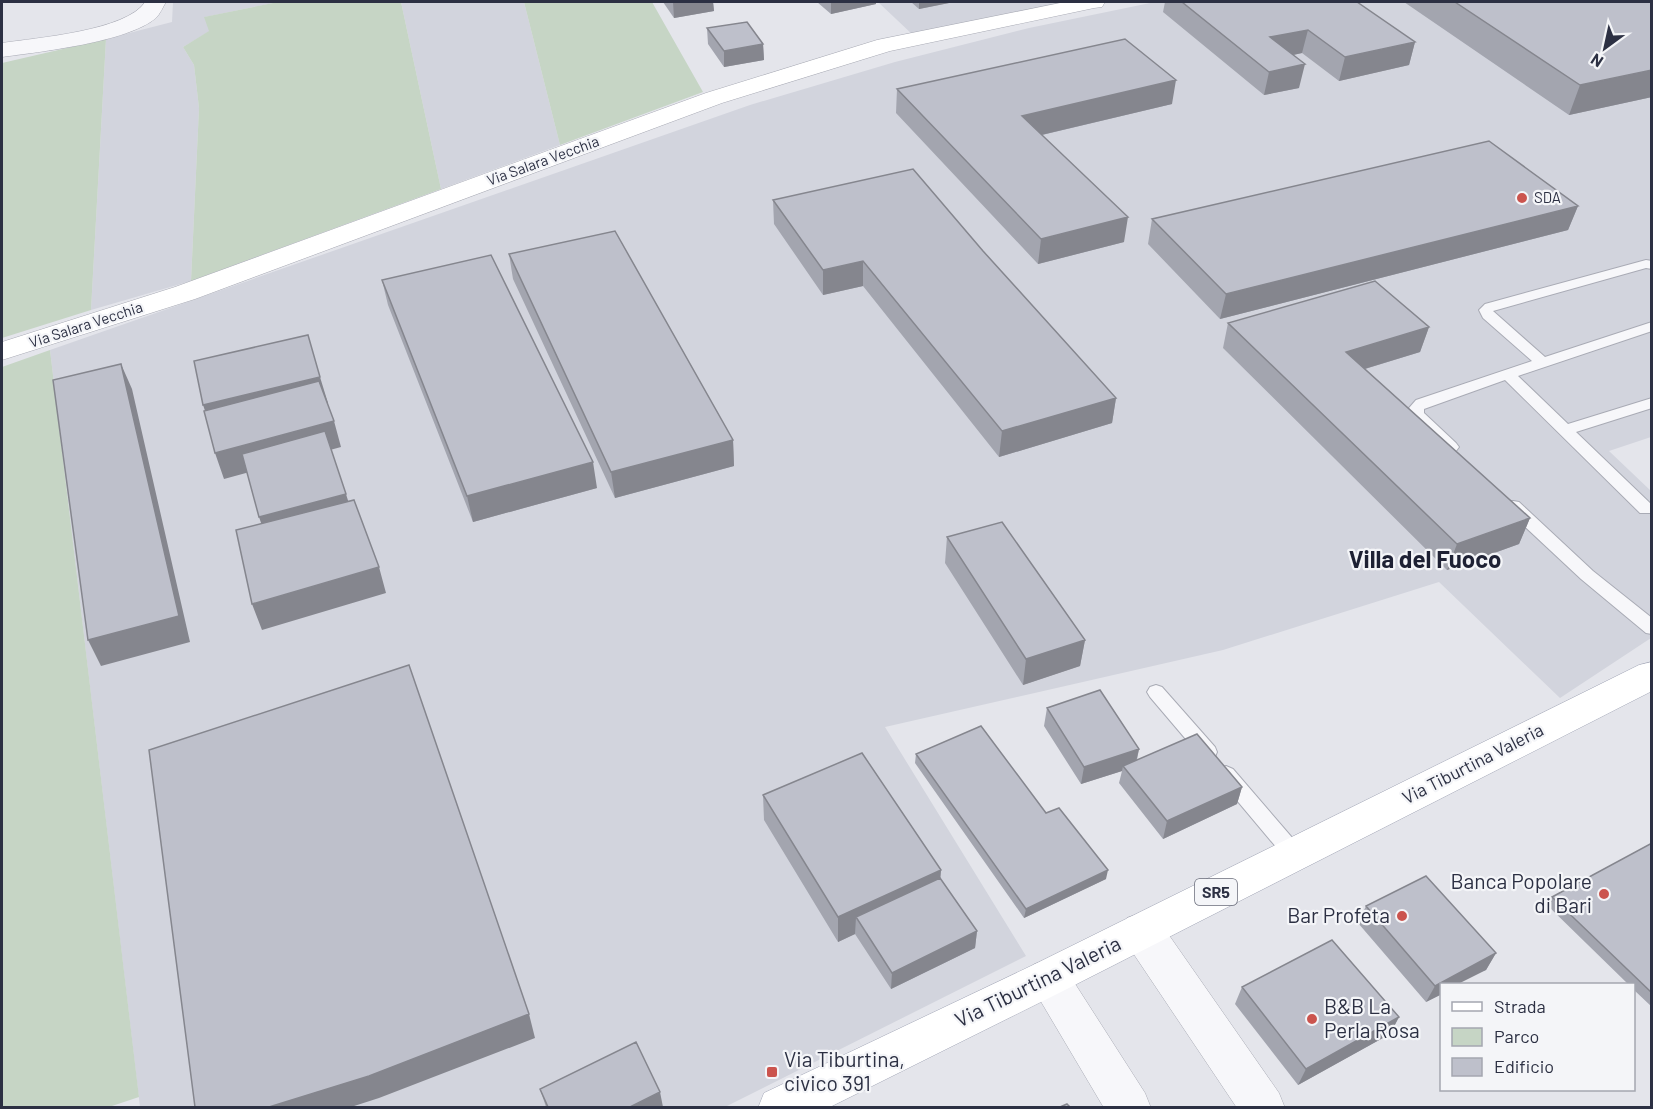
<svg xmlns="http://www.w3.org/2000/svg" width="1653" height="1109" viewBox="0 0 1653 1109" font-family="Barlow,sans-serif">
<rect width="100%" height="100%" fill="#e4e5eb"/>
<path fill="#d2d4dd" d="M173 2H278L205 17 210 31 183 47 194 65 199 108 191 281 91 310 106 39 172 22Z
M401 2H524L560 145 441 189Z
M878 2H1074L914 36Z
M1155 2H1651V437L1609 451 1651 491V638L1560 698 1439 582 1223 650 885 727 1026 956 725 1107H140L50 350 750 105 895 62 1029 28Z"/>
<path fill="#c6d5c5" d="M278 2H401L441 189 191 281 199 108 194 65 183 47 209 31 204 17Z
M524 2H652L703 92 560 145Z
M106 39 91 310 2 338V63Z
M50 350 139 1097 109 1107H2V367Z"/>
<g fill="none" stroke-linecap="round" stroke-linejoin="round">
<g stroke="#a9abb5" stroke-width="2">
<path id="lane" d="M1646 260 1652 261V269L1646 268 1493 311 1545 357 1652 322V331L1518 376 1568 424 1652 398V408L1576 432 1652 505V513H1640L1505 380 1424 409V413L1456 443 1459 447 1456 451H1446L1412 418 1409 408 1416 400 1532 361 1483 318 1479 310 1485 304Z
M1513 501 1519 502 1593 571 1652 618V634L1646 633 1581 579 1507 510 1505 506 1507 502Z
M1156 685 1162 687 1215 747 1217 752 1215 757 1208 759 1201 757 1150 697 1147 692 1150 687Z
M1226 766 1233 769 1301 848 1304 854 1301 860 1294 862 1287 860 1219 779 1217 774 1219 769Z"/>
</g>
<g stroke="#a9abb5" stroke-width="1">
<path id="street" d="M145 2H166C163 7 160 14 156 18 128 42 39 52 2 57V43C35 38 127 31 145 2Z
M1142 913 1157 918 1279 1093 1285 1108H1237L1127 944 1121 931 1127 918Z
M1048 959 1063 965 1145 1093 1151 1108H1104L1027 978 1033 965Z"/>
</g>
<g stroke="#a9abb5" stroke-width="1">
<path id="secondary" d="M1065 2H1105L1102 7 1094 8 890 51 722 103 195 299 2 360V342L175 287 706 93 877 40Z"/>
</g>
<g stroke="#a3a7b7" stroke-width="1">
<path id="primary" d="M1652 662V691L1063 991 828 1108H758L764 1093 1033 965 1639 665Z"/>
</g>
<use href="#lane" fill="#f7f7fa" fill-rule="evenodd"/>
<use href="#street" fill="#f7f7fa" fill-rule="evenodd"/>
<use href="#secondary" fill="#fff" fill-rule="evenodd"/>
<use href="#primary" fill="#fff" fill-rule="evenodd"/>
</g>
<path fill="#a3a5af" d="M663 2H713L714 11 674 18Z
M817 2H876V4L831 14Z
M911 2H954L919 9Z
M1165 2H1226L1415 42 1409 65 1339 81 1302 53 1293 55 1299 88 1264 95 1163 12Z
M1404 2H1652V97L1569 115Z
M707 28 763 44 764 60 724 67 708 44Z
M897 89 1172 104 1042 135 1124 242 1038 264 896 113Z
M773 200 983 251 1116 398 1112 423 999 457 863 286 823 295 774 224Z
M1578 206 1568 230 1220 319 1148 244 1152 219Z
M509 254 733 440 734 466 615 498 513 279Z
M382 280 597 488 473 522 388 305Z
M1228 323 1429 327 1420 352 1365 369 1530 518 1519 544 1447 570 1223 348Z
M947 537 1085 640 1080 666 1023 685 945 563Z
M1047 708 1139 749 1137 760 1242 787 1237 804 1163 839 1119 783 1122 771 1081 784 1044 726Z
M916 754 1046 813 1106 879 1024 918 915 763Z
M763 795 941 870 940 878 977 931 975 948 891 989 855 934 838 942 764 820Z
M1652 843V1007L1634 990V984H1628L1547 905 1552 897Z
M1366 906 1496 953 1486 970 1442 984V994L1426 1002 1358 923Z
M1242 987 1399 1017 1390 1034 1298 1085 1235 1004Z
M540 1089 663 1107H546Z"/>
<path fill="#85868e" d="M673 2H713L714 11 674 18Z
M831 2H876V4L831 14Z
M919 2H954L919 9Z
M1308 30 1302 53 1265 61 1270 37Z
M1415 42 1409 65 1339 81 1345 57Z
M763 44 764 60 724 67V51Z
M1305 64 1299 88 1264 95 1269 72Z
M1652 70V97L1569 115 1580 85Z
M1176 80 1172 104 1020 140 1022 116Z
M1578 206 1568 230 1220 319 1226 294Z
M1128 217 1124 242 1038 264 1041 239Z
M863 261V286L823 295V270Z
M1429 327 1420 352 1338 377 1346 352Z
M121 364 132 389 190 642 101 666 88 640Z
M320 377 328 403 212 431 203 405Z
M1116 398 1112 423 999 457 1002 431Z
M334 421 341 447 224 479 215 453Z
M733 440 734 466 615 498 611 472Z
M593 462 597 488 473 522 467 496Z
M346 494 354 520 268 543 259 517Z
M1530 518 1519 544 1447 570 1457 544Z
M379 567 386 593 262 630 252 604Z
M1085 640 1080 666 1023 685 1026 659Z
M1139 749 1135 766H1123L1122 771 1081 784 1084 767Z
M1242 787 1237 804 1163 839 1167 821Z
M941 870 939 895 856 917 855 934 838 942V917Z
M1108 870 1106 879 1024 918 1026 909Z
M977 931 975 948 891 989 892 973Z
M1496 953 1486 970 1458 984H1442V994L1426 1002 1435 986Z
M529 1014 535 1038 379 1098 351 1107H269Z
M1399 1017 1390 1034 1298 1085 1306 1069Z
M660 1092 663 1107H630Z"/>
<path fill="#bec0cb" stroke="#85868e" stroke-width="1.5" d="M1182 2H1357L1415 42 1345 57 1308 30 1270 37 1305 64 1269 72Z
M1455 2H1652V70L1580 85Z
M747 22 763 44 724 51 707 28Z
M1125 39 1176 80 1022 116 1128 217 1041 239 897 89Z
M1489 141 1578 206 1226 294 1152 219Z
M913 169 983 251 1116 398 1002 431 863 261 823 270 773 200Z
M615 231 733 440 611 472 509 254Z
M491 255 593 462 467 496 382 280Z
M1375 281 1429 327 1346 352 1530 518 1457 544 1228 323Z
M308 335 320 377 203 405 194 361Z
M121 364 179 616 88 640 53 380Z
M319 381 334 421 215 453 204 411Z
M325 431 346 494 259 517 242 454Z
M354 500 379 567 252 604 236 530Z
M1002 522 1085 640 1026 659 947 537Z
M409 665 529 1014 369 1076 269 1107H195L149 750Z
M1100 690 1139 749 1084 767 1047 708Z
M981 726 1046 813 1059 808 1108 870 1026 909 916 754Z
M1197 734 1242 787 1167 821 1123 766Z
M862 753 941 870 838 917 763 795Z
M1652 843V993L1552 897Z
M1426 876 1496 953 1435 986 1366 906Z
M940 878 977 931 892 973 856 917Z
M1332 940 1399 1017 1306 1069 1242 987Z
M636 1042 660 1092 630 1107H548L540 1089Z
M1067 1104 1070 1107H1060Z"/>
<g fill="#cb544e" stroke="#f4f5f8" stroke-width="2">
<circle cx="1522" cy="198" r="6"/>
<circle cx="1604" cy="894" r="6"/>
<circle cx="1402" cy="916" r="6"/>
<circle cx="1312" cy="1019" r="6"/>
<rect x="766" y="1066" width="12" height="12" rx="3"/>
</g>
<g text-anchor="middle" stroke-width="4.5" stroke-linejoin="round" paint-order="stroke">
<g font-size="15" fill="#2c3043" stroke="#f4f5f8">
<text transform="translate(543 161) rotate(-20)" y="5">Via Salara Vecchia</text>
<text transform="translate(86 325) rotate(-18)" y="5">Via Salara Vecchia</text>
</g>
<g font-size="15" fill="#2c3043" stroke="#f4f5f8" text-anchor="start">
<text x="1534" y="203">SDA</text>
</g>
<rect fill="#f4f5f8" stroke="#686b79" stroke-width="1.5" x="1195" y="879" width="42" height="26" rx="4.5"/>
<g font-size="16" font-weight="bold" fill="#2c3043">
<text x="1216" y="898">SR5</text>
</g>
<g font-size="18" fill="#2c3043" stroke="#f4f5f8">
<text transform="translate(1473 764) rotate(-27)" y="6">Via Tiburtina Valeria</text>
</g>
<g font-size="21" fill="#2c3043" stroke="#f4f5f8" text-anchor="end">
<text x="1592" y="889">Banca Popolare<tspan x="1592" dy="24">di Bari</tspan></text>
<text x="1390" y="923">Bar Profeta</text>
<text x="1324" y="1014" text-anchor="start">B&amp;B La<tspan x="1324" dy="24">Perla Rosa</tspan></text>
<text x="784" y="1067" text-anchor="start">Via Tiburtina,<tspan x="784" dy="24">civico 391</tspan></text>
</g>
<g font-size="21" fill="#2c3043" stroke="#f4f5f8">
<text transform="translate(1038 982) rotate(-26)" y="7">Via Tiburtina Valeria</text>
</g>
<g font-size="24" font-weight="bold" fill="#1e2134" stroke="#f4f5f8">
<text x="1425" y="568">Villa del Fuoco</text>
</g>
</g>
<rect width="1653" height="1109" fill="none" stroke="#2c3043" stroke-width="6"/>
<rect x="1440" y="983" width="195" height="108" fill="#f4f5f8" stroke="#a4a6b0" stroke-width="1.5"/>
<rect x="1452" y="1002" width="30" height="9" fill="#ffffff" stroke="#a4a6b0" stroke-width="1.5"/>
<text x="1494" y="1013" font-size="18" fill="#2c3043">Strada</text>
<rect x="1452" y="1028" width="30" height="18" fill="#c6d5c5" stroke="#a4a6b0" stroke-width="1.5"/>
<text x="1494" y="1043" font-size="18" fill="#2c3043">Parco</text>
<rect x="1452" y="1058" width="30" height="18" fill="#bec0cb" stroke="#a4a6b0" stroke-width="1.5"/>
<text x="1494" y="1073" font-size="18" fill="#2c3043">Edificio</text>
<g transform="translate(1605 48) rotate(213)" stroke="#f4f5f8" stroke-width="4.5" paint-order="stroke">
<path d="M0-4.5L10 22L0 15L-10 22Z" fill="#2c3043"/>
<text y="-9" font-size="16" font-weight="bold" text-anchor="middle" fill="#2c3043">N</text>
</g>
</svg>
